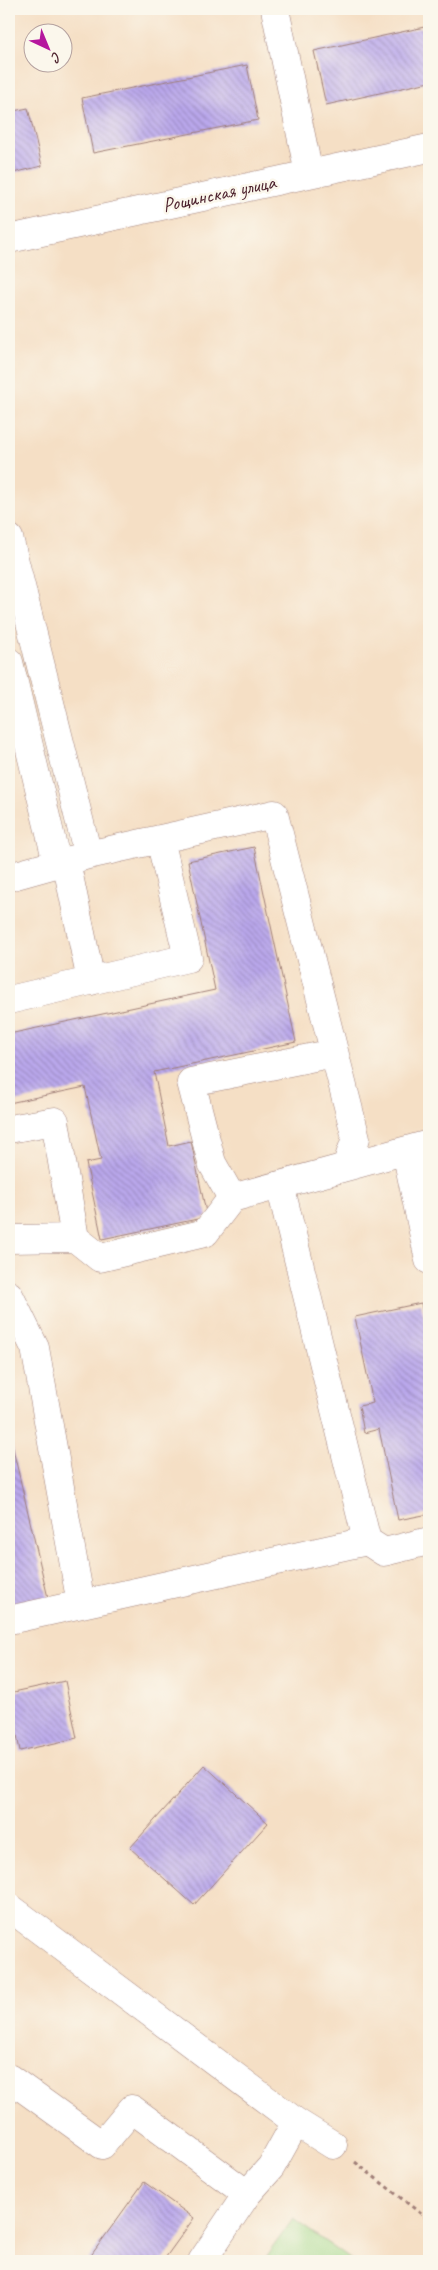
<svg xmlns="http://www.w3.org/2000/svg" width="438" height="2270" viewBox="0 0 438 2270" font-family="Caveat,sans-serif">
<defs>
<pattern id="building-back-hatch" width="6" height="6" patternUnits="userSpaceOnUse" patternTransform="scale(1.25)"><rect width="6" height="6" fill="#baa8ec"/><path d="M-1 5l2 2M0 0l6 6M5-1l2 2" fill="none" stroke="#9988bf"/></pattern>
</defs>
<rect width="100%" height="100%" fill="#fbf7ec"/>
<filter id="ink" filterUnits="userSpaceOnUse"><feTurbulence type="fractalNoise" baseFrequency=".02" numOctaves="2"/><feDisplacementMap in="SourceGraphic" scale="10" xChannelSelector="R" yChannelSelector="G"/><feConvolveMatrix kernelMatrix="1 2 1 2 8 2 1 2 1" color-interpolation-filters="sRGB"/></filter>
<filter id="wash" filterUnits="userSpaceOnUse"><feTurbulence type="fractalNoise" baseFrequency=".0096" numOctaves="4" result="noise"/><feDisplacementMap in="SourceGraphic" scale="20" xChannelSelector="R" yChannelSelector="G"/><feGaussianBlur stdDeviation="1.12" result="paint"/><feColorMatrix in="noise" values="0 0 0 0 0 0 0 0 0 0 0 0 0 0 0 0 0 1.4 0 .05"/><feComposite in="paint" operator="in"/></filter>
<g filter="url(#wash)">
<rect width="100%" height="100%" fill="#f5dfc5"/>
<path fill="#a2d788" stroke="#767b5a" d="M293 2219 353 2261H263Z"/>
<g id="blocks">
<path fill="url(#building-back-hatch)" d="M429 26V82L326 105 314 51Z
M247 65 258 120 93 153 82 98Z
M28 108 42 166 9 174V112Z
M254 847 296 1042 154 1072 169 1146 191 1141 207 1217 102 1239 86 1163 101 1160 85 1087 9 1103V1034L215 990 188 861Z
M421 1303 429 1341V1514L398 1520 379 1429 364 1433 359 1406 373 1403 355 1317Z
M9 1432 49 1602 9 1611Z
M65 1681 77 1738 20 1751 9 1693Z
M204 1765 268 1823 194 1905 130 1848Z
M144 2182 194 2218 163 2261H87Z"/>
</g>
</g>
<g filter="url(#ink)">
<use href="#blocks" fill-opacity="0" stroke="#a07f78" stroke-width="1"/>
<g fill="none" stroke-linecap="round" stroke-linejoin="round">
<g stroke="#a07f78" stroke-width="29">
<path id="minor" d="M275 9 309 174
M9 239 429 148
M9 538 88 855
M9 662 57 863
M66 861 91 981
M9 877 88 855 274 814 356 1138 346 1167 232 1198 205 1233 100 1258 75 1238 9 1239
M9 1000 188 958 160 839
M9 1129 55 1121 75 1238
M406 1151 429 1260
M346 1167 429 1144
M280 1185 367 1541 384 1552 429 1541
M232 1198 212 1163 191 1082 334 1053
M9 1295 35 1348 81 1604
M9 1620 367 1541
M9 1907 296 2122 333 2145
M9 2078 102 2145 132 2109 247 2194
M202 2261 247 2194 271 2167 296 2122"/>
</g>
<path stroke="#a07f78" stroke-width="3" stroke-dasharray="4 4" stroke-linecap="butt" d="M355 2162 429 2220"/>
<use href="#minor" stroke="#fff" stroke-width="28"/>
</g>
</g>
<g text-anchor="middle" stroke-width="5" stroke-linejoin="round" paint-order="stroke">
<g font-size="20" fill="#4a1f2b" stroke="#fbf7ec">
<text transform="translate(219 193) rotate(-12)" y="7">Рощинская улица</text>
</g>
</g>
<rect width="438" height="2270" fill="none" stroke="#fbf7ec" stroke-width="30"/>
<g transform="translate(48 48) rotate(136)"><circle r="24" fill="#fbf7ec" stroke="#b4a19f"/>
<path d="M0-4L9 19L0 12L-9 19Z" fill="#b5179e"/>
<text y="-8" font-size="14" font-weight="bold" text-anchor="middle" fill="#4a1f2b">С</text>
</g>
</svg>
